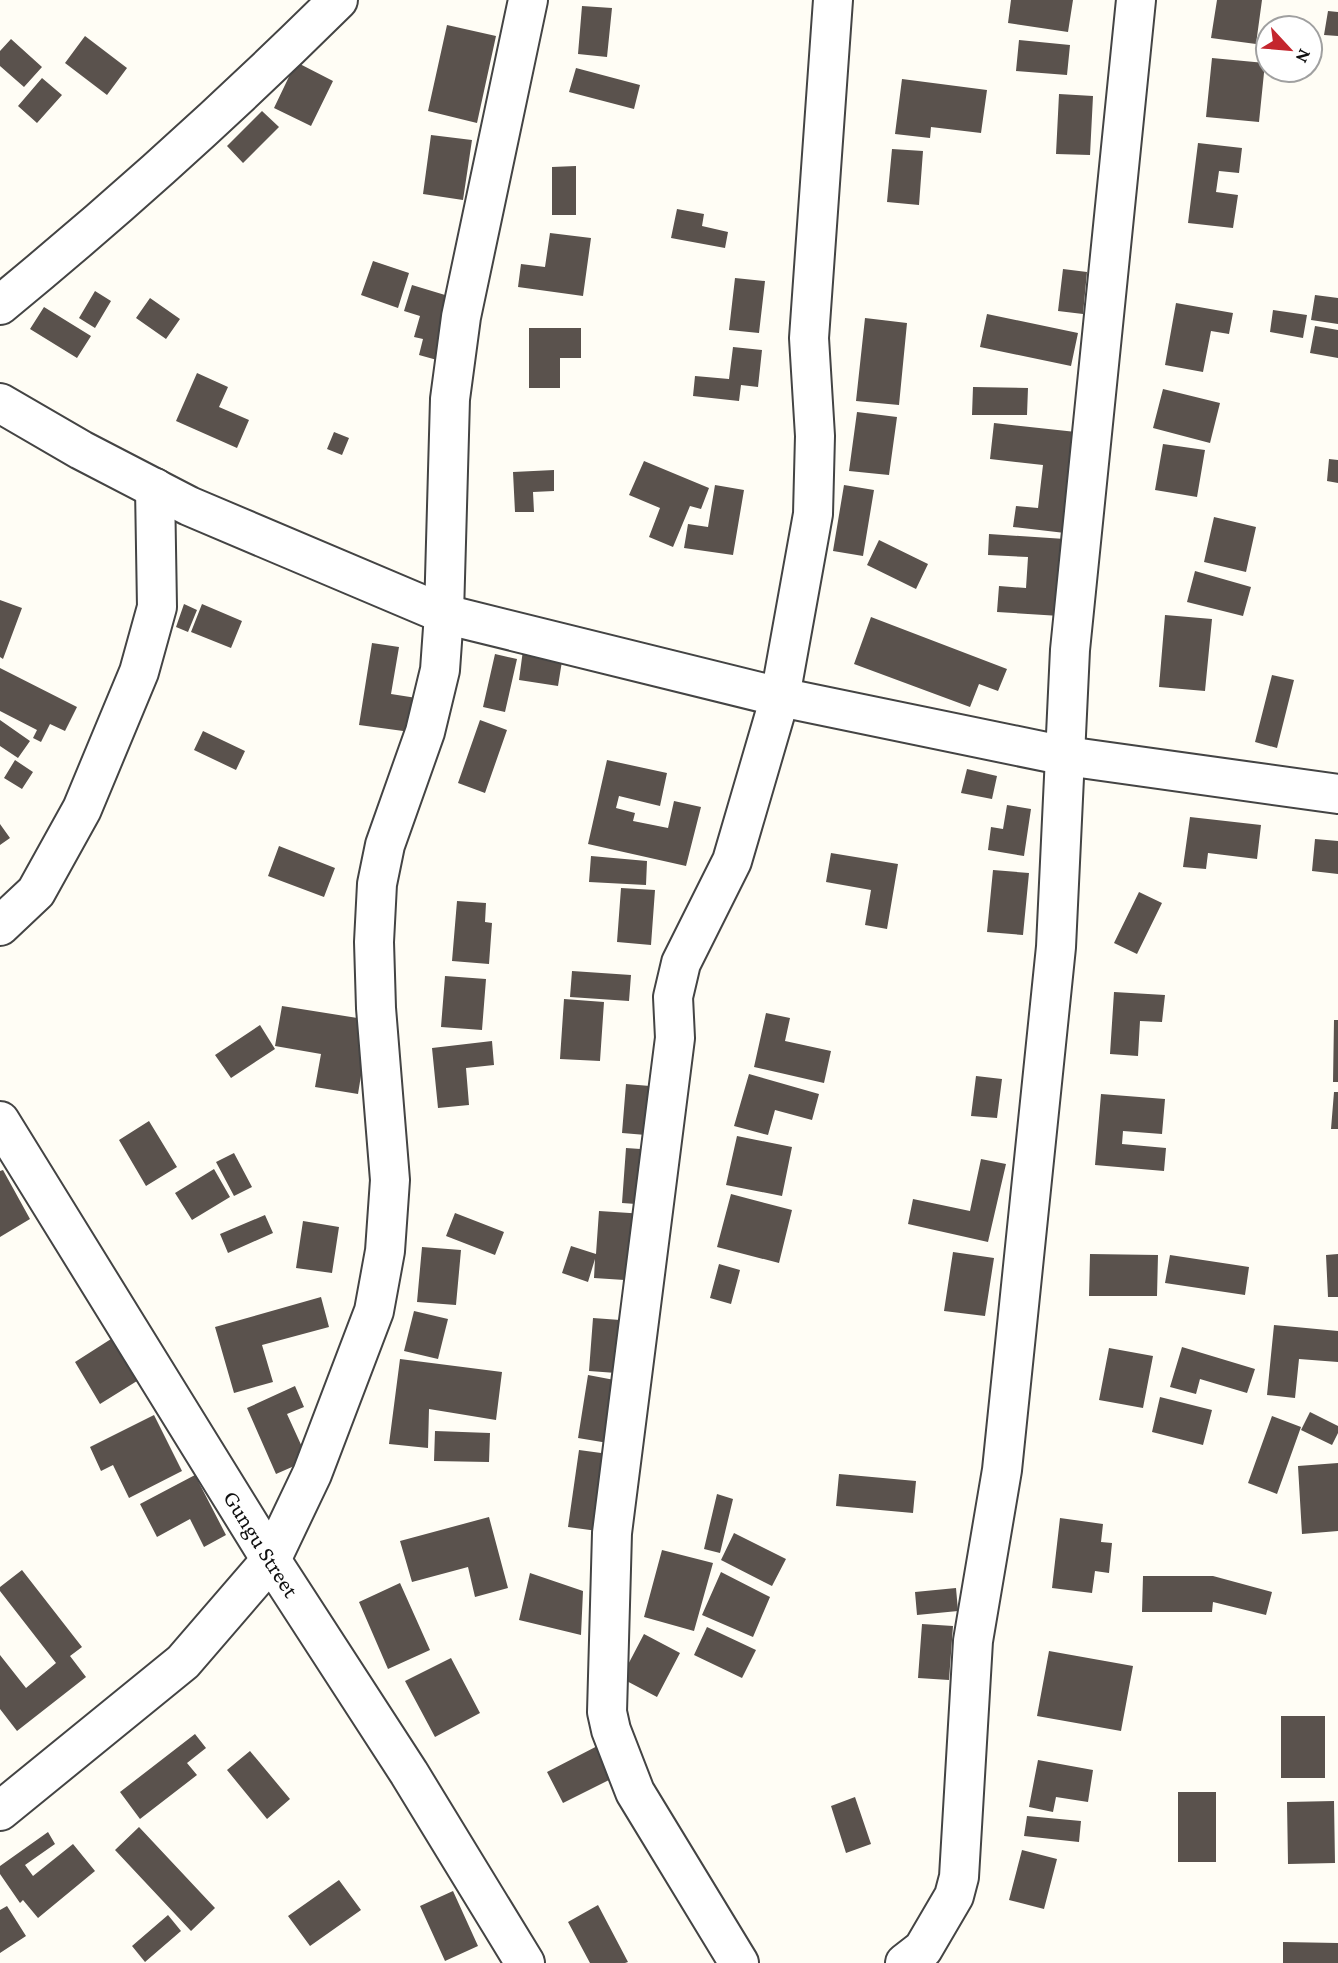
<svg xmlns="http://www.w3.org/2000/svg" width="1338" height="1963" viewBox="0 0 1338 1963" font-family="'Crimson Pro',serif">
<rect width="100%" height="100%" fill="#fffdf5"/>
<path fill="#5a524d" d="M1011 0H1073L1068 32 1008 23Z
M1217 0H1262L1256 44 1211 38Z
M582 6 612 8 607 57 578 54Z
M1328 11 1338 12V36L1324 35Z
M447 25 496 36 477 123 428 111Z
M85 36 127 68 107 95 65 63Z
M11 39 42 67 24 87 0 66V51Z
M1019 40 1070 45 1067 75 1016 71Z
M1212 58 1265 63 1259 122 1206 117Z
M296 62 333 81 311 126 274 108Z
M576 68 640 85 634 109 569 92Z
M42 78 62 95 37 123 18 106Z
M902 79 987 90 981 133 931 127 930 138 895 134Z
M1059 94 1093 96 1090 155 1056 154Z
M262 111 279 127 243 163 227 146Z
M431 135 472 140 463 200 423 194Z
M1198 143 1242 148 1239 173 1219 171 1216 192 1238 195 1233 228 1188 223Z
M892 149 923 151 919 205 887 202Z
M576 166V215H552V167Z
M677 209 704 214 702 226 728 232 725 248 671 238Z
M550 233 591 238 583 296 518 287 521 264 545 267Z
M373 261 409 273 398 308 361 295Z
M1063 269 1087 272 1083 314 1058 311Z
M735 278 765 281 759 333 729 330Z
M412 285 455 298 437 360 419 355 423 339 414 337 420 316 404 311Z
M95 291 111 301 95 328 79 318Z
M1315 295 1338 298V324L1311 320Z
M150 298 180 319 166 339 136 318Z
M1176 303 1233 313 1229 334 1211 331 1203 372 1165 365Z
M44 307 91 336 77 358 30 329Z
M1273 310 1307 315 1303 338 1270 332Z
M987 314 1078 333 1071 366 980 347Z
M865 318 907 323 899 405 856 401Z
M1315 326 1338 330V358L1310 353Z
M529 328H581V358H560V388H529Z
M733 347 762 350 758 387 741 385 739 401 693 396 695 376 729 379Z
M197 373 228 387 219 407 249 420 237 448 176 421Z
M973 387 1028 388 1027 415H972Z
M1163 389 1220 403 1210 443 1153 428Z
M857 412 897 417 889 475 849 471Z
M994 423 1076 432 1065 533 1013 527 1016 506 1038 508 1043 465 990 459Z
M334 432 349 438 342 455 327 449Z
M1163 444 1205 450 1197 497 1155 490Z
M1329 459 1338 460V483L1327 481Z
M644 461 709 488 701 509 690 506 673 547 649 537 660 508 629 495Z
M554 470V491L533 492 534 512H515L513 472Z
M715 485 744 490 733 555 684 548 688 524 708 527Z
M844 485 874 490 863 556 833 551Z
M1214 517 1256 527 1246 572 1204 562Z
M989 534 1065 539 1060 616 997 612 999 586 1026 588 1028 557 988 555Z
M879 540 928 564 916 589 867 565Z
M1195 571 1251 587 1243 616 1187 602Z
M0 600 22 608 3 659 0 657Z
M184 604 197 610 188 632 176 627Z
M202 604 242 621 231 648 191 632Z
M1165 615 1212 619 1205 691 1159 687Z
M871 617 1007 669 998 691 979 684 970 707 854 664Z
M372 643 399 647 391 694 423 699 418 733 359 725Z
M523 650 563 655 558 686 519 680Z
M495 654 517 659 505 712 483 707Z
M0 668 77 707 65 731 50 724 41 742 33 738 37 730 0 711Z
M1272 675 1294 680 1277 748 1255 742Z
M0 720 30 741 18 758 0 746Z
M480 720 507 730 485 793 458 783Z
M203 731 245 751 236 770 194 750Z
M15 760 33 772 22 789 4 778Z
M607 760 667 773 660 806 619 796 616 808 635 813 633 821 668 828 674 801 701 807 686 866 588 844Z
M967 769 997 776 992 799 961 793Z
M1007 805 1031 809 1024 856 988 850 991 827 1003 829Z
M1190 817 1261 825 1257 859 1208 853 1206 869 1183 867Z
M0 824 10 838 0 845Z
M1315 839 1338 841V874L1312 871Z
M279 846 335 868 324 897 268 876Z
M831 853 898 864 887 929 865 925 871 890 826 882Z
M591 856 647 861 646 885 589 882Z
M993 870 1029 873 1023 935 987 932Z
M621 888 655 890 651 945 617 942Z
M1139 892 1162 903 1137 954 1114 943Z
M457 901 486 903 485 922 492 923 489 964 452 961Z
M572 971 631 975 629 1001 570 997Z
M445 976 486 979 482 1030 441 1027Z
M1114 992 1165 995 1162 1022 1140 1021 1138 1056 1110 1054Z
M564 999 604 1002 600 1061 560 1059Z
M282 1006 370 1020 358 1094 315 1087 321 1054 275 1046Z
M766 1013 790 1018 785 1041 831 1051 824 1083 754 1067Z
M1334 1020H1338V1082H1333Z
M260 1025 275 1049 231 1078 215 1055Z
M492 1041 494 1065 466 1068 469 1105 438 1108 432 1048Z
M749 1074 819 1094 812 1120 775 1110 768 1135 734 1126Z
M976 1076 1002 1079 997 1118 971 1116Z
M626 1084 662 1087 658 1136 622 1133Z
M1334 1092H1338V1129H1331Z
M1101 1094 1165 1099 1162 1134 1123 1131 1122 1144 1166 1148 1164 1171 1095 1165Z
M149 1121 177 1167 146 1186 119 1140Z
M737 1136 792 1147 782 1196 726 1185Z
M626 1148 655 1150 650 1205 622 1203Z
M234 1153 252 1187 234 1196 216 1162Z
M981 1159 1006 1164 988 1242 908 1224 913 1199 970 1211Z
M214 1169 230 1197 192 1220 175 1193Z
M3 1170 30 1219 0 1237V1171Z
M731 1194 792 1210 779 1263 717 1247Z
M599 1211 645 1214 640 1281 594 1278 595 1259 588 1282 562 1273 571 1246 596 1254Z
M455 1213 504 1232 495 1255 446 1236Z
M265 1215 273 1233 228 1253 220 1234Z
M303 1221 339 1227 332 1273 296 1268Z
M422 1247 461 1250 456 1305 417 1302Z
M953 1252 994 1258 985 1316 944 1311Z
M1090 1254 1158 1255 1157 1296H1089Z
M1338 1254V1297H1328L1326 1255Z
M1170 1255 1249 1267 1245 1295 1165 1283Z
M719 1264 740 1270 731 1304 710 1298Z
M321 1297 329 1327 262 1345 273 1382 234 1393 215 1327Z
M414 1311 448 1319 438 1359 404 1351Z
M593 1318 634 1321 630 1374 589 1371Z
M1274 1325 1338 1331V1362L1299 1359 1295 1398 1267 1395Z
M111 1339 137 1381 100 1404 75 1362Z
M1182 1347 1255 1369 1247 1393 1200 1379 1196 1394 1170 1387Z
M1109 1348 1153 1356 1143 1408 1099 1400Z
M400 1359 502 1372 496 1420 429 1409 428 1448 389 1444Z
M588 1375 625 1382 614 1444 578 1438Z
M295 1386 304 1407 287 1414 308 1460 276 1474 247 1408Z
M1160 1397 1212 1410 1203 1445 1152 1432Z
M1310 1412 1338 1426V1433L1332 1445 1301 1430Z
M154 1415 182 1471 129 1498 113 1465 101 1471 90 1447Z
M1272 1416 1301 1427 1277 1494 1248 1483Z
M435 1431 490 1433 489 1462 434 1461Z
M579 1450 616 1455 605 1532 568 1527Z
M1338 1463V1531L1302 1534 1298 1466Z
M839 1474 916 1481 913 1513 836 1506Z
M195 1475 226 1535 204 1547 190 1519 157 1537 140 1504Z
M717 1494 733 1499 720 1553 704 1549Z
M489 1517 508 1588 475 1597 468 1567 412 1582 400 1541Z
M1060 1518 1103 1524 1101 1542 1112 1543 1109 1573 1095 1571 1092 1593 1052 1588Z
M734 1533 786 1559 772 1586 721 1560Z
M662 1550 713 1563 694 1631 644 1617Z
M22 1570 82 1647 70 1656 86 1677 17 1731 0 1709V1655L26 1688 56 1663 0 1591V1587Z
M721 1572 770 1597 753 1637 702 1615Z
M530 1573 583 1591 581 1635 519 1620Z
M1143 1576H1213L1272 1592 1266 1615 1213 1602 1212 1612H1142Z
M400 1583 430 1650 388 1669 359 1602Z
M956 1588 958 1611 917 1615 915 1592Z
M922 1624 953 1626 949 1680 918 1678Z
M707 1627 756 1650 742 1678 694 1655Z
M644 1634 680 1653 657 1697 621 1678Z
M1049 1651 1133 1666 1121 1731 1037 1716Z
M451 1658 480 1713 435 1737 405 1681Z
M1281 1716H1325V1778H1281Z
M195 1734 206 1748 187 1763 197 1775 140 1819 120 1792Z
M607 1741 623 1773 563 1803 547 1772Z
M250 1751 290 1799 267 1819 227 1770Z
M1038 1760 1093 1770 1088 1802 1056 1797 1053 1812 1029 1807Z
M1178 1792H1216V1862H1178Z
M855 1797 871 1844 846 1853 831 1806Z
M1334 1801 1335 1863 1288 1864 1287 1802Z
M1027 1816 1081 1821 1079 1842 1024 1836Z
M139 1827 215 1908 191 1931 115 1850Z
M48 1832 55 1844 25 1865 33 1876 73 1844 95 1871 38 1918 23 1900 20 1903 0 1874V1866Z
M1022 1850 1057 1859 1044 1909 1009 1900Z
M339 1880 361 1910 310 1946 288 1916Z
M453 1891 478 1946 445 1961 420 1906Z
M598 1905 628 1962 625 1963H590L568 1922Z
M7 1906 26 1936 0 1953V1910Z
M168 1915 181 1931 145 1962 132 1946Z
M1283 1942 1338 1943V1963H1283Z"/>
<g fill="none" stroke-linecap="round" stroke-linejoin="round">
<g stroke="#444" stroke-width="42">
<g id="minor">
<path d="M0 305C117 209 230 107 338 0"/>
<path d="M0 403 81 450 189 506 444 614 780 697 1066 756 1338 794"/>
<path d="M0 926 36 892 82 809 139 672 157 607 155 488"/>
<path id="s1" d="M0 1121 271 1560 409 1773 525 1963"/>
<path d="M0 1811 183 1662 271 1560 312 1474 374 1311 385 1251 390 1180 376 1008 374 942 377 884 385 845 425 732 440 670 444 614 450 399 461 317 528 0"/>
<path d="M739 1963 635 1792 611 1730 607 1712 612 1533 675 1038 673 997 681 963 732 861 780 697 813 514 815 436 809 338 833 0"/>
<path d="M905 1963 923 1949 954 1896 959 1877 973 1641 1002 1470 1056 947 1070 650 1136 0"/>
</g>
</g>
<use href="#minor" stroke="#fff" stroke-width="38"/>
</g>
<g text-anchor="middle" stroke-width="7" stroke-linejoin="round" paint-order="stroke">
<g font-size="23" fill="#111" stroke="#fff">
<text dy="8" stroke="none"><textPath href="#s1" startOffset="497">Gungu Street</textPath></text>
</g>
</g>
<g transform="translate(1289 49) rotate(116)"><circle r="33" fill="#ffffff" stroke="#a0a0a0" stroke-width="2"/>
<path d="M0-5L12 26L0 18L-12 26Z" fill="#c4262e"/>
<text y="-10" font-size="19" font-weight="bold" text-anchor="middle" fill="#111111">N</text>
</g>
</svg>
